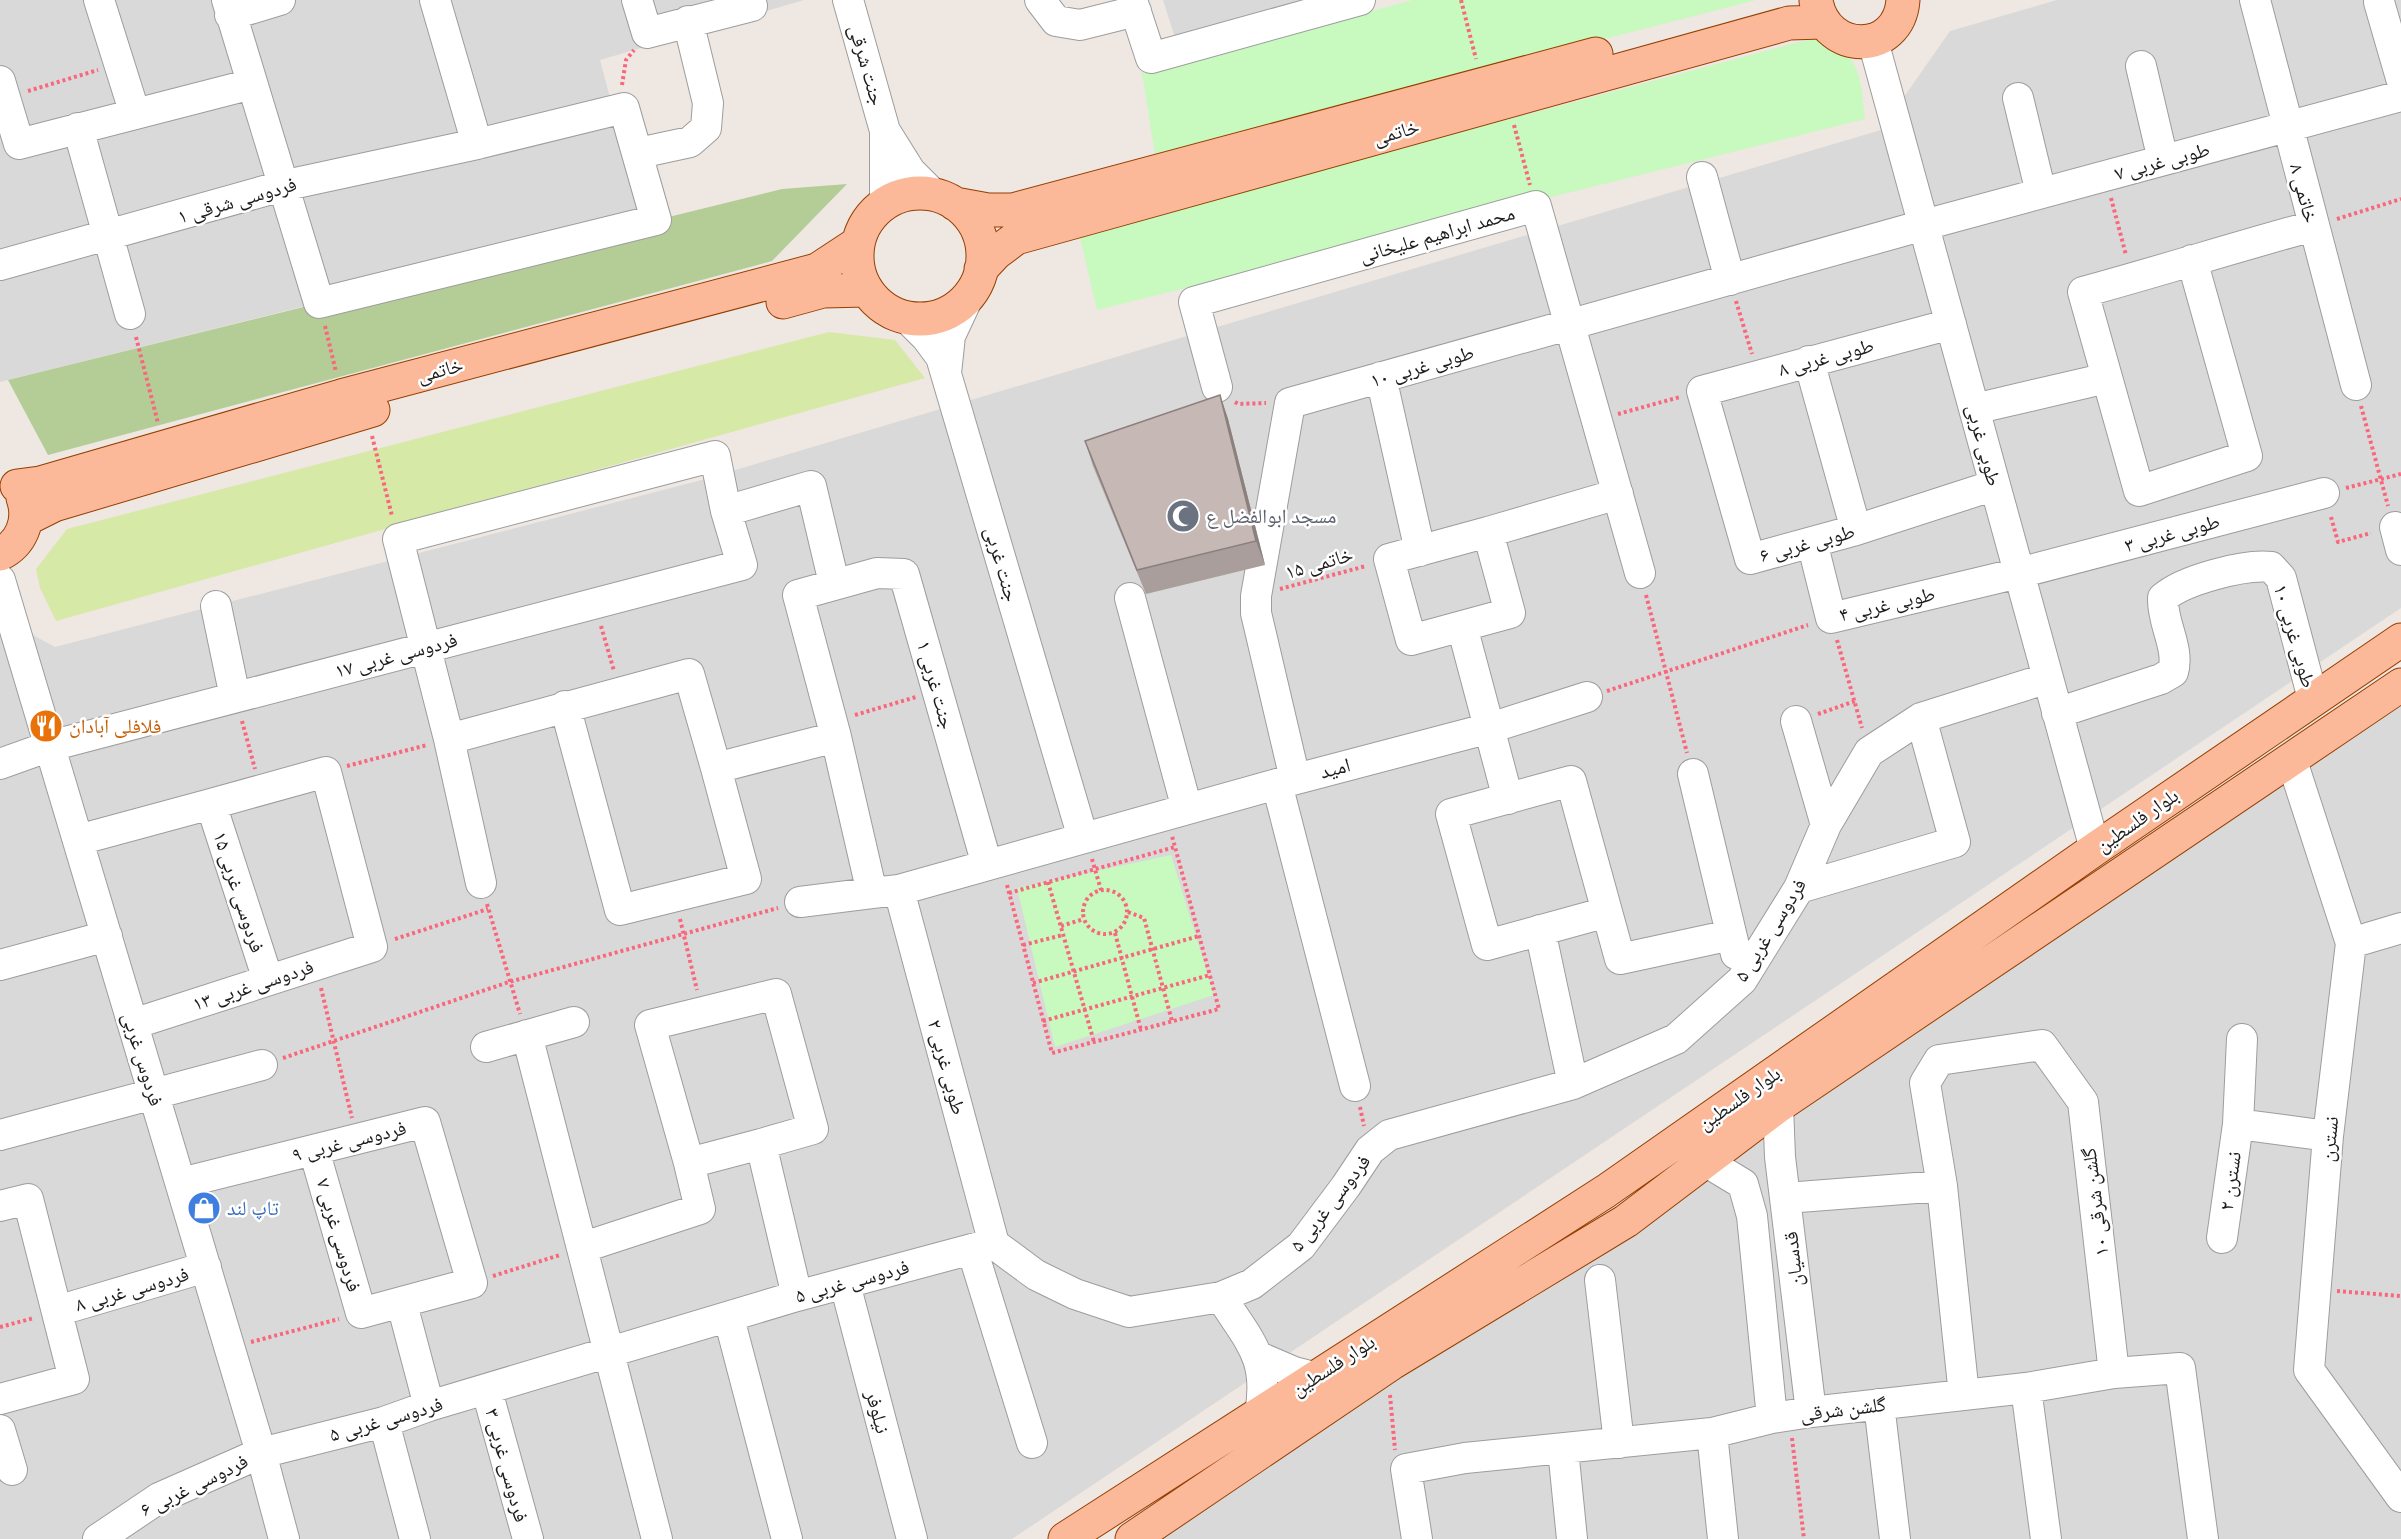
<svg xmlns="http://www.w3.org/2000/svg" width="2401" height="1539" viewBox="0 0 2401 1539" font-family="Overpass,'Noto Naskh Arabic',sans-serif">
<rect width="100%" height="100%" fill="#eee7e2"/>
<path fill="#dad9d9" d="M0 0H804L600 60 643 222 0 382Z
M1163 0H1338L1175 38Z
M2057 0H2401V608L1012 1539H0V617L55 647 698 481 1881 130 1950 31Z
M2401 706V1539H1143L1778 1106Z"/>
<path fill="#d7e9a7" d="M829 332 895 340 925 378 56 621 40 588 36 569 67 529Z"/>
<path fill="#b4cd96" d="M847 184 772 261 48 455 8 380 782 189Z"/>
<path fill="#c8f9be" d="M1413 0H1756L1155 155 1142 72Z
M1819 37C1862 53 1860 79 1865 119L1097 310 1079 233Z
M1171 855 1214 995 1055 1047 1017 888Z"/>
<g fill="none" stroke-linecap="round" stroke-linejoin="round">
<g stroke="#9d9d9d" stroke-width="32">
<path id="minor" d="M99 0 135 114
M227 0 319 303 656 220 624 108 477 144 435 0
M637 0 647 33 752 6 750 0
M848 0 885 131V203
M1040 0 1056 21 1080 25 1136 11
M1132 0 1151 58 1360 0
M2255 0 2356 385
M2379 2 2401 78
M230 15 280 0
M1873 41 2095 849
M2141 66 2163 160
M0 81 19 144 252 84
M2018 98 2041 193
M78 128 130 314
M885 131 910 171 933 194
M639 153 690 142 706 128 708 103 688 21
M1702 177 1730 280
M2192 260 2247 456 2139 491 2083 292C2160 271 2236 247 2313 226
M0 265 282 186 477 144
M906 317 927 338 941 357 1083 838
M1951 324 1702 391 1750 559 1856 530 1995 485
M1809 361 1856 530
M946 373 950 336 971 291
M1381 377 1420 551
M1217 387 1194 302 1536 206 1640 573
M1974 409 2107 378
M2395 527 2401 550
M1488 532 1510 613 1411 640 1389 559Z
M1488 532 1618 494
M1812 542 1831 618 2019 573 2324 493
M0 580 261 1453 284 1539
M1130 598 1187 809
M216 606 235 697
M1462 626 1508 799
M565 706 620 910 746 879 716 768 836 737
M2057 713 2161 679 2173 672C2180 648 2162 624 2163 598 2183 580 2244 564 2271 567L2281 578 2313 699
M1796 721 1826 825
M449 739 689 674 716 768
M2292 761 2351 943 2328 1136 2309 1370 2401 1497
M0 764 50 746 742 565 726 511 811 486 834 583
M1693 774 1736 954
M1295 779 1256 613V596L1290 403 1924 225 2401 96
M1277 784 1355 1086
M78 840 211 804
M987 865 904 574 877 573 798 595 836 737 872 893 899 890 1277 784 1490 728 1587 697
M481 883 449 739 398 539 715 456 726 511
M1799 888 1955 842 1921 718
M899 890 994 1244
M800 902 872 893
M1607 912 1487 945 1451 814 1571 781 1620 959 1731 935
M1540 930 1573 1084
M2351 943 2401 928
M0 965 107 936
M133 1024 372 947 326 772 211 804 268 980
M527 1035 657 1539
M2242 1039 2238 1124 2328 1136
M486 1047 574 1022
M1778 1106 1780 1157 1811 1412
M0 1135 262 1065
M761 1144 813 1129 776 994 650 1025 689 1163 761 1144 797 1296
M1705 1161 1743 1184 1752 1216 1772 1418
M181 1183C262 1163 344 1142 425 1122L472 1283 361 1313 314 1150
M1786 1198 1942 1186
M0 1206 28 1199 74 1379 0 1399
M2222 1238 2238 1124
M584 1247 700 1209 689 1163
M972 1249 1032 1443
M1600 1280 1619 1443
M845 1284 912 1539
M1221 1297C1249 1341 1270 1358 1260 1413
M402 1304 429 1406
M57 1311 206 1267
M729 1318 787 1539
M1259 1357 1294 1372 1314 1377
M2026 1388 2046 1539
M487 1391 528 1539
M1964 1395 1942 1186 1925 1083 1939 1060 2042 1045 2083 1102 2114 1373
M1879 1404 1895 1539
M384 1422 415 1539
M0 1430 12 1470
M1712 1433 1723 1539
M1563 1449 1572 1539
M98 1539 159 1498 261 1453 384 1422 429 1406 797 1296 972 1249 994 1244 1036 1275 1075 1294 1129 1312 1221 1297 1252 1284 1301 1246 1346 1186 1370 1150 1389 1135 1573 1084 1676 1039 1742 980 1799 888 1826 825 1869 752 1921 718 2048 678
M1417 1539 1406 1469 1465 1458 1712 1433 1772 1418 1811 1412 2026 1388 2114 1373 2180 1368 2203 1539"/>
</g>
<g stroke="#943f00" stroke-width="35">
<path id="major" d="M1816 1C1826 56 1899 55 1903 0
M857 256a63 63 0 1 1 126 0a63 63 0 1 1-126 0Z
M955 204 988 210H1013L1596 54
M981 269 996 253 1016 238 1789 23 1823 22
M783 302 823 291 867 290
M17 486 40 483 341 396 817 270 858 243
M26 519 54 505 373 410
M0 554C21 544 31 521 23 498
M1065 1539 1606 1191 2095 849 2401 640
M1132 1539 1392 1363 1626 1221 1778 1106 2401 685"/>
</g>
<path stroke="#f9677c" stroke-width="4" stroke-dasharray="3 3" stroke-linecap="butt" d="M1461 0 1476 59
M622 85 626 60 634 50
M28 91 98 70
M1514 125 1530 185
M2111 198 2126 255
M2337 219 2401 199
M1736 301 1752 354
M325 326 336 372
M136 337 158 423
M1235 402 1238 404 1266 403
M2361 406 2388 506
M1618 414 1680 397
M372 436 392 516
M2346 488 2401 474
M2331 517 2338 542 2371 533
M1280 589 1366 566
M1646 595 1687 753
M601 626 614 671
M1837 640 1862 728
M1607 691 1808 625
M1818 714 1855 701
M855 715 916 697
M242 721 255 769
M347 766 427 745
M1092 859 1101 890
M1048 882 1094 1042
M1007 885 1052 1053 1219 1009 1172 836
M1083 912a22 22 0 1 1 44 0a22 22 0 1 1-44 0Z
M1009 893 1175 847
M487 904 520 1014
M1128 912 1144 918 1172 1021
M680 919 697 990
M1061 926 1084 919
M1115 933 1141 1030
M395 939 488 909
M1023 945 1063 935
M1033 983 1199 936
M321 988 352 1118
M1043 1021 1210 975
M283 1058 509 982 778 908
M1360 1107 1364 1126
M493 1276 560 1255
M2337 1291 2401 1296
M0 1327 34 1318
M251 1342 339 1319
M1390 1395 1395 1450
M1792 1438 1804 1539"/>
<use href="#minor" stroke="#fff" stroke-width="30"/>
<use href="#major" stroke="#fbb999" stroke-width="33"/>
</g>
<path fill="#a99e9c" d="M1220 395 1228 419 1265 565 1146 594 1093 466 1085 441Z"/>
<path fill="#8a817f" d="M1220 395 1228 419 1265 565 1256 541Z"/>
<path fill="#c5b8b5" stroke="#8a817f" stroke-width="1.5" d="M1220 395 1256 541 1137 570 1085 441Z"/>
<defs>
<g id="mosque-disc" transform="scale(1.725)"><circle r="9.5" fill="#6b7280" stroke="#fff"/><path d="M3.5-4.9A6 6 0 1 0 3.5 4.9A5 5 0 1 1 3.5-4.9Z" fill="#fff"/></g>
<g id="restaurant-disc" transform="scale(1.725)"><circle r="9.5" fill="#e8710a" stroke="#fff"/><path d="M-5-6h1v4h1v-4h1v4h1v-4h1v5L-1.5 .5V6h-2V.5L-5-1ZM5-6V6H3V1.5H1.5Q1.5-4 5-6Z" fill="#fff"/></g>
<g id="shop-disc" transform="scale(1.725)"><circle r="9.5" fill="#3f7fe0" stroke="#fff"/><path d="M-5-2.5h2.3a2.7 3.5 0 0 1 5.4 0H5L5.5 6h-11ZM-1.5-2.5h3a1.5 2.3 0 0 0-3 0Z" fill="#fff"/></g>
</defs>
<g fill-rule="evenodd">
<use href="#mosque-disc" x="1183" y="516"/>
<use href="#restaurant-disc" x="46" y="726"/>
<use href="#shop-disc" x="204" y="1208"/>
</g>
<g text-anchor="middle" stroke-width="5" stroke-linejoin="round" paint-order="stroke">
<g font-size="20" fill="#1c1c1c" stroke="#fff">
<text transform="translate(867 65) rotate(74)" y="7">جنت شرقی</text>
<text transform="translate(1396 132) rotate(-16)" y="7">خاتمی</text>
<text transform="translate(2162 161) rotate(-15)" y="7">طوبی غربی ۷</text>
<text transform="translate(2304 193) rotate(75)" y="7">خاتمی ۸</text>
<text transform="translate(237 200) rotate(-16)" y="7">فردوسی شرقی ۱</text>
<text transform="translate(1437 234) rotate(-16)" y="7">محمد ابراهیم علیخانی</text>
<text transform="translate(1826 357) rotate(-15)" y="7">طوبی غربی ۸</text>
<text transform="translate(1422 366) rotate(-16)" y="7">طوبی غربی ۱۰</text>
<text transform="translate(440 370) rotate(-15)" y="7">خاتمی</text>
<text transform="translate(1984 445) rotate(75)" y="7">طوبی غربی</text>
<text transform="translate(2172 533) rotate(-15)" y="7">طوبی غربی ۳</text>
<text transform="translate(1807 543) rotate(-15)" y="7">طوبی غربی ۶</text>
<text transform="translate(1319 563) rotate(-16)" y="7">خاتمی ۱۵</text>
<text transform="translate(1002 564) rotate(74)" y="7">جنت غربی</text>
<text transform="translate(1887 604) rotate(-13)" y="7">طوبی غربی ۴</text>
<text transform="translate(2295 636) rotate(74)" y="7">طوبی غربی ۱۰</text>
<text transform="translate(396 655) rotate(-15)" y="7">فردوسی غربی ۱۷</text>
<text transform="translate(936 685) rotate(74)" y="7">جنت غربی ۱</text>
<text transform="translate(1335 768) rotate(-15)" y="7">امید</text>
<text transform="translate(2137 820) rotate(-35)" y="7">بلوار فلسطین</text>
<text transform="translate(239 892) rotate(72)" y="7">فردوسی غربی ۱۵</text>
<text transform="translate(1770 930) rotate(-58)" y="7">فردوسی غربی ۵</text>
<text transform="translate(253 985) rotate(-18)" y="7">فردوسی غربی ۱۳</text>
<text transform="translate(143 1059) rotate(73)" y="7">فردوس غربی</text>
<text transform="translate(947 1067) rotate(75)" y="7">طوبی غربی ۲</text>
<text transform="translate(1739 1098) rotate(-35)" y="7">بلوار فلسطین</text>
<text transform="translate(2329 1139) rotate(-84)" y="7">نسترن</text>
<text transform="translate(349 1141) rotate(-14)" y="7">فردوسی غربی ۹</text>
<text transform="translate(2230 1181) rotate(-82)" y="7">نسترن ۲</text>
<text transform="translate(2095 1202) rotate(-97)" y="7">گلشن شرقی ۱۰</text>
<text transform="translate(1330 1203) rotate(-52)" y="7">فردوسی غربی ۵</text>
<text transform="translate(339 1235) rotate(74)" y="7">فردوسی غربی ۷</text>
<text transform="translate(1793 1259) rotate(-96)" y="7">قدسیان</text>
<text transform="translate(852 1281) rotate(-15)" y="7">فردوسی غربی ۵</text>
<text transform="translate(132 1289) rotate(-16)" y="7">فردوسی غربی ۸</text>
<text transform="translate(1333 1365) rotate(-33)" y="7">بلوار فلسطین</text>
<text transform="translate(1843 1409) rotate(-7)" y="7">گلشن شرقی</text>
<text transform="translate(878 1412) rotate(75)" y="7">نیلوفر</text>
<text transform="translate(386 1419) rotate(-16)" y="7">فردوسی غربی ۵</text>
<text transform="translate(507 1465) rotate(75)" y="7">فردوسی غربی ۳</text>
<text transform="translate(194 1485) rotate(-26)" y="7">فردوسی غربی ۶</text>
</g>
<g font-size="20" fill="#5b616d" stroke="#fff" text-anchor="start">
<text x="1206" y="523">مسجد ابوالفضل ع</text>
</g>
<g font-size="20" fill="#c56008" stroke="#fff" text-anchor="start">
<text x="69" y="733">فلافلی آبادان</text>
</g>
<g font-size="20" fill="#366cbe" stroke="#fff" text-anchor="start">
<text x="227" y="1215">تاپ لند</text>
</g>
</g>
</svg>
